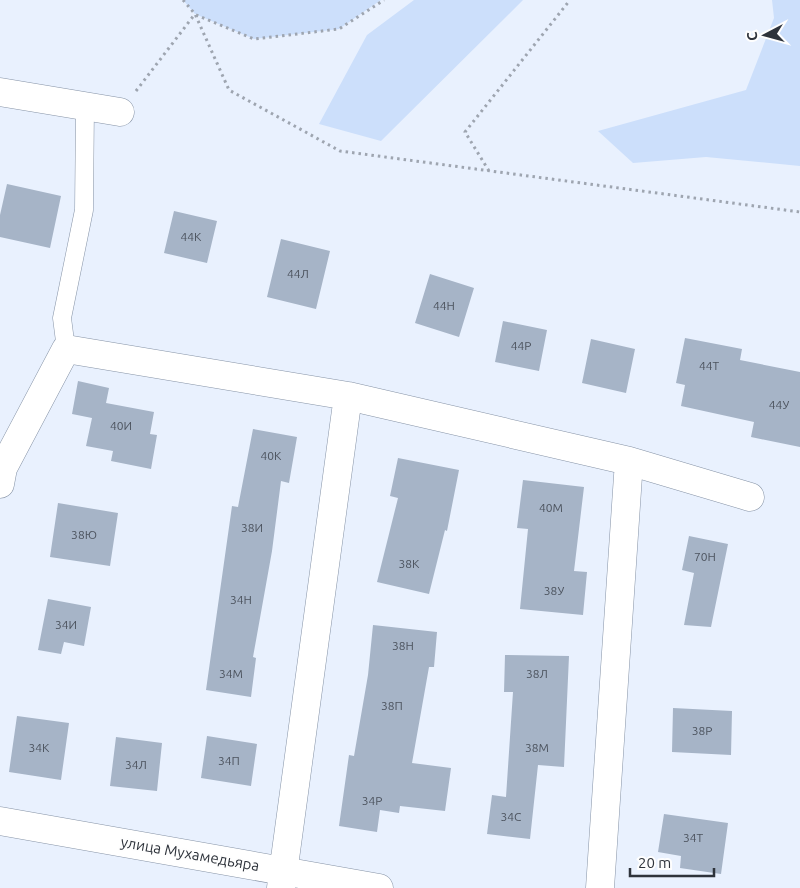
<svg xmlns="http://www.w3.org/2000/svg" width="800" height="888" viewBox="0 0 800 888" font-family="Ubuntu,sans-serif">
<rect width="100%" height="100%" fill="#e9f1fe"/>
<path fill="#ccdffb" d="M183 0H381L339 29 254 39 195 14Z
M414 0H523L381 141 319 124 367 35Z
M772 0H800V166L706 157 633 163 598 131 746 90 774 18Z"/>
<path fill="#a6b4c7" d="M7 184 61 196 50 248 0 237V215Z
M174 211 217 221 207 263 164 253Z
M281 239 330 251 316 309 267 297Z
M430 274 474 288 459 337 415 323Z
M503 321 547 330 539 371 495 362Z
M685 338 742 349 740 360 800 372V447L751 437 754 422 681 406 685 385 676 383Z
M591 339 635 349 626 393 582 383Z
M78 381 109 388 106 403 154 412 150 434 157 435 151 469 111 461 113 451 86 446 92 418 72 414Z
M253 429 297 437 289 483 281 481 272 551 253 657 256 658 251 697 206 690 232 506 238 507Z
M398 458 459 470 447 531 445 530 429 594 377 582 398 498 390 496Z
M523 480 584 487 574 571 587 572 583 615 520 609 528 529 517 528Z
M58 503 118 513 110 566 50 557Z
M689 536 728 544 711 627 684 625 694 573 682 570Z
M48 599 91 607 84 646 64 642 61 654 38 650Z
M373 625 437 632 434 667H429L412 763 451 768 445 811 400 806 399 813 380 810 377 832 339 826 349 755 354 756 368 675Z
M505 655 569 656 564 767 538 765 530 839 487 834 492 795 506 797 513 692H504Z
M673 708 732 711 731 755 672 752Z
M17 716 69 723 61 780 9 772Z
M207 736 257 744 251 786 201 778Z
M116 737 162 743 157 791 110 786Z
M664 814 728 823 721 874 680 868 681 856 658 852Z"/>
<g fill="none" stroke-linecap="round" stroke-linejoin="round">
<g stroke="#8693a6" stroke-width="19">
<path id="lane" d="M66 349 62 318 84 210 85 106"/>
</g>
<g stroke="#8693a6" stroke-width="29">
<path id="street" d="M0 92 120 112
M0 484 3 468 66 349 348 396 629 461 750 497
M0 821 379 888
M281 888 348 396
M600 888 629 461"/>
</g>
<path stroke="#9ea5b0" stroke-width="3" stroke-dasharray="2.5 4" stroke-linecap="butt" d="M183 0 195 14 229 90 340 151 800 212
M196 15 254 39 339 29 384 0
M136 91 195 14
M489 171 465 132 570 0"/>
<use href="#lane" stroke="#fff" stroke-width="18"/>
<use href="#street" stroke="#fff" stroke-width="28"/>
</g>
<g text-anchor="middle" stroke-width="4" stroke-linejoin="round" paint-order="stroke">
<g font-size="12" fill="#4c535e">
<text x="191" y="241">44К</text>
<text x="298" y="278">44Л</text>
<text x="444" y="310">44Н</text>
<text x="521" y="350">44Р</text>
<text x="709" y="370">44Т</text>
<text x="779" y="409">44У</text>
<text x="121" y="430">40И</text>
<text x="271" y="460">40К</text>
<text x="551" y="512">40М</text>
<text x="252" y="532">38И</text>
<text x="84" y="539">38Ю</text>
<text x="705" y="561">70Н</text>
<text x="409" y="568">38К</text>
<text x="554" y="595">38У</text>
<text x="241" y="604">34Н</text>
<text x="66" y="629">34И</text>
<text x="403" y="650">38Н</text>
<text x="231" y="678">34М</text>
<text x="537" y="678">38Л</text>
<text x="392" y="710">38П</text>
<text x="702" y="735">38Р</text>
<text x="39" y="752">34К</text>
<text x="537" y="752">38М</text>
<text x="229" y="765">34П</text>
<text x="136" y="769">34Л</text>
<text x="372" y="805">34Р</text>
<text x="511" y="821">34С</text>
<text x="693" y="842">34Т</text>
</g>
<g font-size="15" fill="#2e333b" stroke="#fefefe">
<text transform="translate(190 854) rotate(10)" y="5">улица Мухамедьяра</text>
</g>
</g>
<g transform="translate(765 35) rotate(264)" stroke="#fefefe" stroke-width="4" paint-order="stroke">
<path d="M0-4L9 19L0 12L-9 19Z" fill="#2e333b"/>
<text y="-8" font-size="14" font-weight="bold" text-anchor="middle" fill="#2e333b">С</text>
</g>
<path d="M630 868v8h84v-8" fill="none" stroke="#2e333b" stroke-width="2.5"/>
<text x="638" y="868" font-size="15" fill="#2e333b" stroke="#fefefe" stroke-width="4" paint-order="stroke">20 m</text>
</svg>
